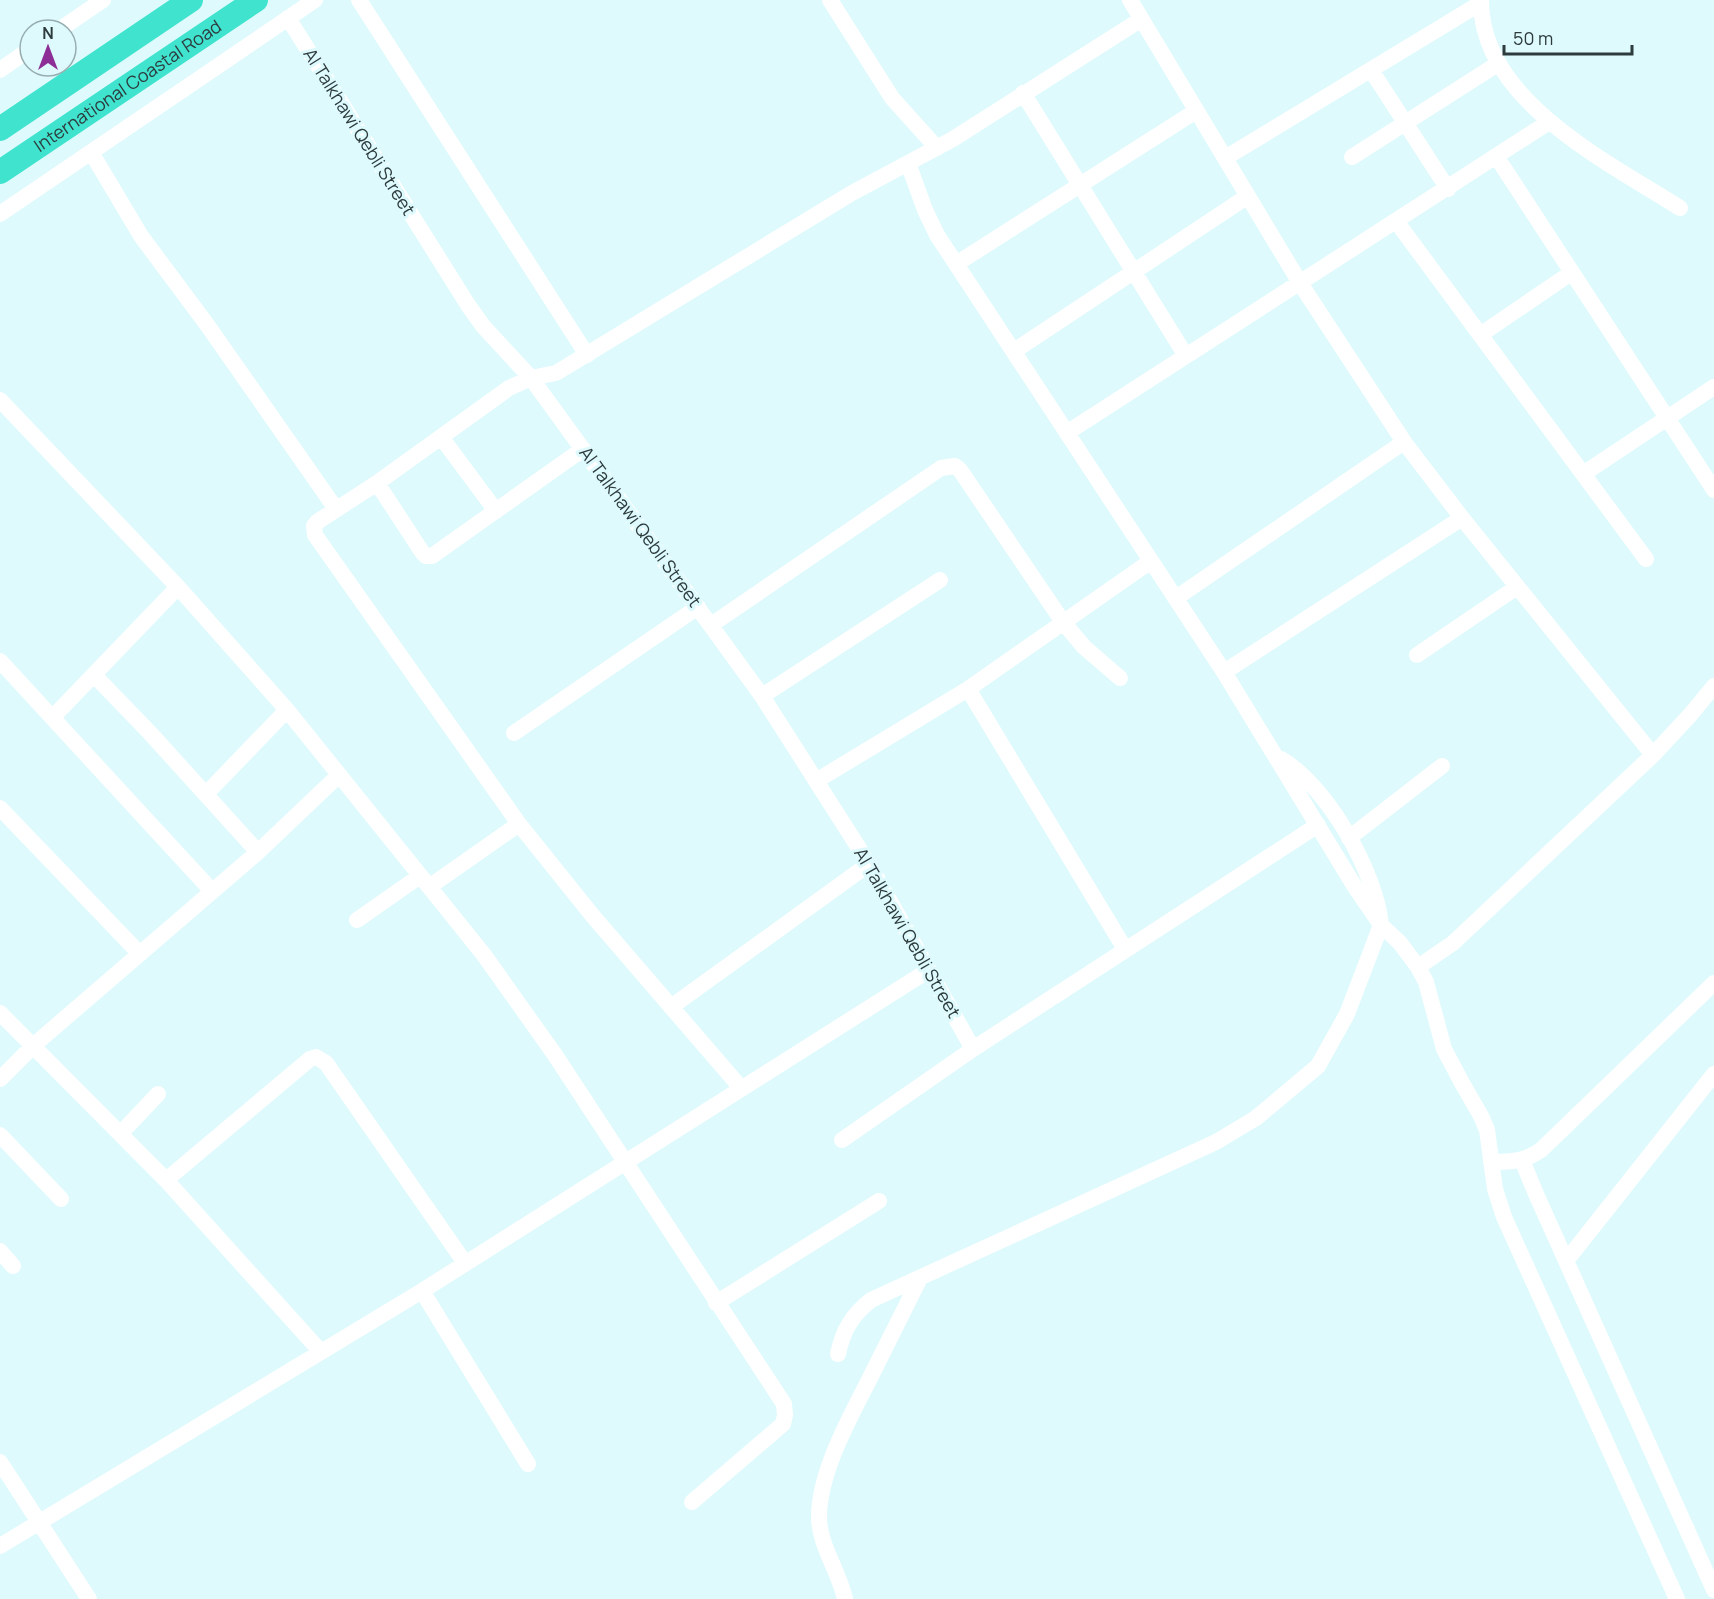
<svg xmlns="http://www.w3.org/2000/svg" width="1714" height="1599" viewBox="0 0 1714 1599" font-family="Manrope,sans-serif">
<rect width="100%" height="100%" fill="#defafd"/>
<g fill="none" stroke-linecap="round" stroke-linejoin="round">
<path stroke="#fff" stroke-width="16" d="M359 0 587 355
M830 0 892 98 937 148
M1130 0 1300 283 1404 442 1462 518 1653 755
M1481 0C1480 100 1608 162 1680 208
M288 18 468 305 483 326 531 378 762 696 869 864 973 1049
M59 30 103 0
M0 70 30 49
M1371 70 1448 189
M1023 93 1186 356
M91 152 141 236 208 326 336 509
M1496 156 1714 490
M1352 157 1499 63
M1225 158 1481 3
M908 163 925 210 937 235 1224 672 1355 887 1381 925 1400 943 1418 967 1426 982 1444 1049 1462 1083 1481 1116 1487 1130 1495 1189 1504 1217 1677 1599
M0 214 315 0
M1396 221 1646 559
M956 264 1196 111
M1480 335 1571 273
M1014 351 1248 196
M0 400 178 587 287 710 484 955 555 1055 784 1404 785 1415 783 1424 692 1502
M1068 432 1549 122
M441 437 496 511
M1583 474 1714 387
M377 483 422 552 426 556H432L583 449
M1176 598 1404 442
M711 625 941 468 955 466 960 470 1063 622 1084 647 1120 678
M1417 655 1517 587
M0 661 212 891
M1224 672 1462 518
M94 675 150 733 258 852
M968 689 1125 949
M762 696 940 580
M53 717 178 587
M514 733 698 607
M816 781 968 689 1151 561
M206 794 287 710
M0 808 140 954
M1349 838 1442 766
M429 887 519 824
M357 920 420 876
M1418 967 1453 943 1653 755 1691 714 1714 686
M671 1007 869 864
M0 1013 166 1180 321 1352
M0 1079 34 1045 258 852 339 775
M741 1088 592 915 519 824 315 535 314 526 317 522 377 483 509 388 531 378 556 373 852 193 953 139 1140 20
M121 1133 158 1094
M0 1135 61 1199
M842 1140 973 1049 1318 825
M1522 1160 1536 1194 1714 1590
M1491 1161C1510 1163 1525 1161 1541 1150L1714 983
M166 1180 310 1059 316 1057 326 1063 465 1263
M0 1251 13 1266
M1566 1261 1714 1074
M422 1291 528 1464
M716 1303 879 1201
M838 1354C843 1330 852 1315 871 1300L1216 1142 1256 1118 1318 1066 1347 1014 1381 925C1376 872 1327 786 1281 759
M0 1462 89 1599
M0 1546 422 1291 929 970
M845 1599C839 1571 819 1545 819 1517 819 1473 849 1419 869 1380 886 1346 903 1312 920 1278"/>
<g stroke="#3fe3ce" stroke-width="24">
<path d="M0 129 191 0"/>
<path id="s1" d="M0 172 256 0"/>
</g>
</g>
<g text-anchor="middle" stroke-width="6" stroke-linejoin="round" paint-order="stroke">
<g font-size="18" fill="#2d3b3d" stroke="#defafd">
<text dy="6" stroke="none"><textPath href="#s1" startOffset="154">International Coastal Road</textPath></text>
<text transform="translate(359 132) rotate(58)" y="6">Al Talkhawi Qebli Street</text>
<text transform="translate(640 527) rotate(54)" y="6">Al Talkhawi Qebli Street</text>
<text transform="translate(907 933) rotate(60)" y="6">Al Talkhawi Qebli Street</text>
</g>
</g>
<g transform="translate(48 48)"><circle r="28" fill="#defafd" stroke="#97aeb0" stroke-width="1.5"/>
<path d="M0-4.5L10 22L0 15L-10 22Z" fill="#8d2e97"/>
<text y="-9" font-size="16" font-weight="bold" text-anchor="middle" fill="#2d3b3d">N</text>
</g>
<path d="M1504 45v9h128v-9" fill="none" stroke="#2d3b3d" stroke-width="3"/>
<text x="1513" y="45" font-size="18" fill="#2d3b3d" stroke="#defafd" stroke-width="4.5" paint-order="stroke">50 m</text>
</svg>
